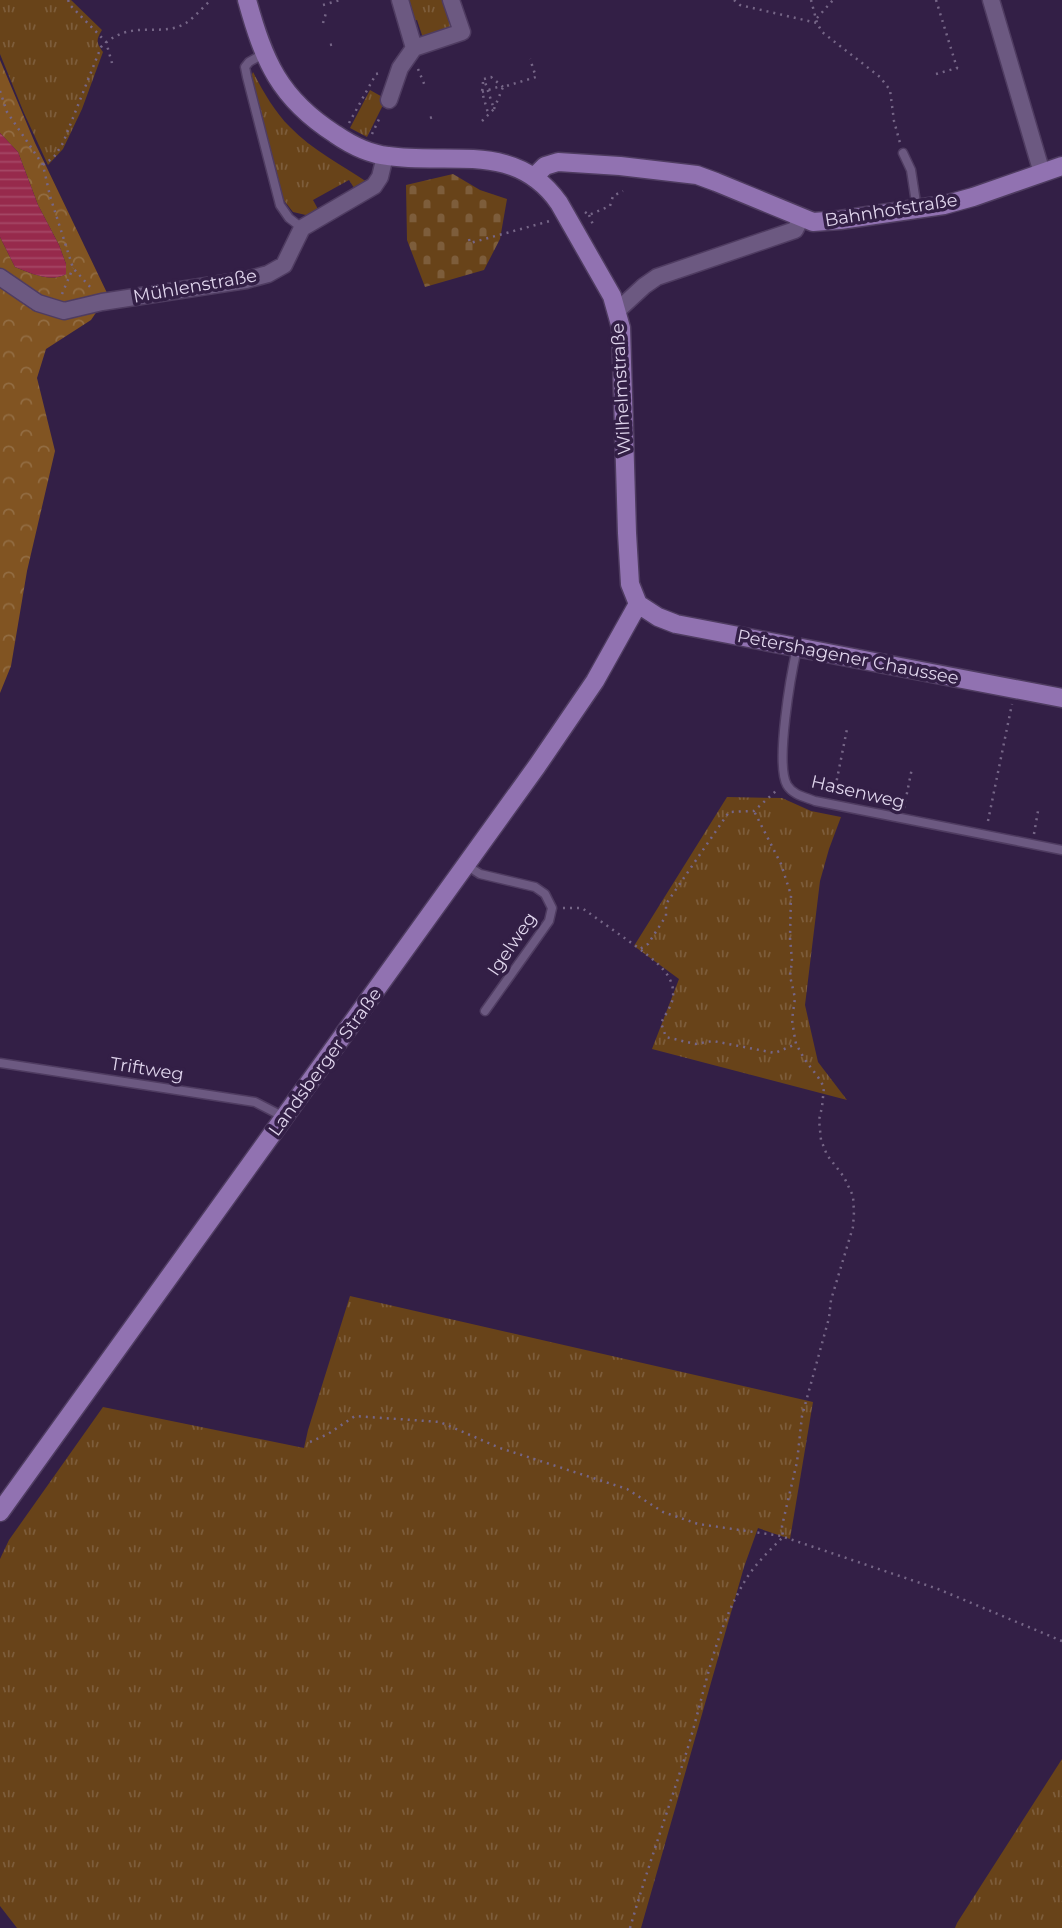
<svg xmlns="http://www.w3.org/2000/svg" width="1062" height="1928" viewBox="0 0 1062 1928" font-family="Montserrat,sans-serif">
<defs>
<pattern id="grass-tufts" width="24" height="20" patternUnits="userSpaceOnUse" patternTransform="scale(1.75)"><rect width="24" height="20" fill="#684319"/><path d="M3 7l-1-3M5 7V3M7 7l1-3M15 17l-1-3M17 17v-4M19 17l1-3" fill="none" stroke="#7d5d3b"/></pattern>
<pattern id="forest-crowns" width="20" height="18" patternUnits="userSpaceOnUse" patternTransform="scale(1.75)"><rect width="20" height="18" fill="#815422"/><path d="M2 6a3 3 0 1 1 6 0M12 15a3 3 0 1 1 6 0" fill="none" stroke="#926c42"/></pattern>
<pattern id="cemetery-stones" width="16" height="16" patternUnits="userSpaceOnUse" patternTransform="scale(1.75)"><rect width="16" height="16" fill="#684319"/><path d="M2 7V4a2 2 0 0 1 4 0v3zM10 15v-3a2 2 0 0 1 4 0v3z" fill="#7d5d3b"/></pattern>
<pattern id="water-rules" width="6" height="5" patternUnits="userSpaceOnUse" patternTransform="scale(1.75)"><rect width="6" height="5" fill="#972a4c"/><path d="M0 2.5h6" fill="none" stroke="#a54866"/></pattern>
</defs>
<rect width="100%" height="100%" fill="#331f46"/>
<path fill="url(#grass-tufts)" d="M0 0H71L102 30C96 40 96 42 103 52L82 109 63 149 48 165 24 113 0 54Z
M402 0H443L454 32 424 41 417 20 409 22Z
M253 72C263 91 274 111 290 127 312 150 342 165 367 182L356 191 349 180 313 200 319 211 310 216 293 212 282 198 251 77Z
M370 90 386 99 367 137 350 128Z
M727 797 782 798 811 811 841 817 829 849 820 881 805 1005 818 1062 847 1100 652 1049 679 979 634 946Z
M350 1296 813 1402 790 1539 758 1528 744 1567 641 1928H17L0 1906V1559L9 1540 103 1407 304 1448 308 1430Z
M1062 1759V1928H955L957 1923Z"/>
<path fill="url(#forest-crowns)" d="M0 60 35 143 108 295 91 320 46 349 37 378 55 451 27 571 11 666 0 693V237L15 267C31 273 50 283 66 274V264L59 245 38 205 18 152 0 133Z"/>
<path fill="url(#cemetery-stones)" d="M453 174 480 190 507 199 500 239 484 270 425 287 407 240 406 185Z"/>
<path fill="url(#water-rules)" d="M0 133 18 152 38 205 59 245 66 264V274C50 283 31 273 15 267L0 237Z"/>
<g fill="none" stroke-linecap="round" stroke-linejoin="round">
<g stroke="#4f3c61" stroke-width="11">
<path id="lane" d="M263 54 249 62 245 67 247 77 280 205 289 218 302 228
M903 153 911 170 917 209
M797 648C791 674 775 764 787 785 793 795 805 797 815 801L1062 850
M466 865 480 874 535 887 545 894 552 908 549 921 485 1011
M0 1063 255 1102 284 1117"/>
</g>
<g stroke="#4f3c61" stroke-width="19">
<path id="street" d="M991 0 1042 173
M414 48 462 32 451 0
M389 100 400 68 414 48 400 0
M0 277 38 303 64 311 102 302 246 280 268 274 284 265 302 228 374 186 380 177 385 156
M617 311 644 286 657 277 795 230 801 218"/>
</g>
<g stroke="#4f3c61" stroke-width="21">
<path id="secondary" d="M247 0C264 61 279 98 335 134 351 145 368 154 388 156 450 165 516 141 559 203L612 296 621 328 627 533 630 584 638 604
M534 177 545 166 558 162 620 166 697 175 716 182 813 222 840 220 944 205 973 197 1062 166
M638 604 658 617 676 624 1062 698
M0 1512 537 766 595 681 638 604"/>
</g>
<path stroke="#766687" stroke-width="2.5" stroke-dasharray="2 5" stroke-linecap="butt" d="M68 0 70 5 106 42 112 63
M734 0 740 5 817 23
M811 0 817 23 822 32 880 77 890 90 894 121 900 143
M936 0 957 68
M323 5 340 0
M817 18 833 0
M323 23 326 13
M330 45 334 44
M418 69 425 86
M936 74 957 68 962 69
M484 79 491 77 503 87
M483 82 482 92 488 113
M0 91 7 112 43 165 50 196 73 268 91 288
M482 92 501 86
M494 109 503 87 536 77 530 59
M430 118 435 116
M482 121 494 109 484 79
M349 123 376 74 380 73
M372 134 381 115
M43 165 54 157 63 143 101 47C132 17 159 39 186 23 195 17 203 7 211 0
M585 212 589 215 610 206 613 196 623 191
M589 215 594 227
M469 239 470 243 550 221
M62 294 73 268
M834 794 847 729
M904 808 912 768
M988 821 1012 704
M1034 834 1038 811
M563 908H582L640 949 648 944 666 916V904L729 812 754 811 777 790
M641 950C655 961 675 975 673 996 673 1004 665 1015 661 1023L666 1037 695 1044 713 1041 775 1053 796 1044
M310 1442 328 1434 355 1416 440 1422 500 1448 627 1489 663 1512 698 1524 781 1536 938 1589 1062 1641
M630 1928C648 1866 670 1805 689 1744 705 1690 714 1635 742 1586 752 1567 768 1552 783 1537L782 1526 797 1462 802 1416 829 1318 831 1300 853 1227 854 1212 853 1196 844 1177 827 1155 821 1140 819 1120 822 1107 824 1087 818 1077 805 1060 796 1044 794 1033 792 1020 795 998 790 976 792 961 790 937 791 895 781 864 754 811"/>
<use href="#lane" stroke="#6c5981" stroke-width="8"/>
<use href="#street" stroke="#6c5981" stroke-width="16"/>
<use href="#secondary" stroke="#9172b1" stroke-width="18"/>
</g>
<g text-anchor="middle" stroke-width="7" stroke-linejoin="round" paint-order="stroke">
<g font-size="18" fill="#dfd4ec" stroke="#331f46">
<text transform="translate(891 210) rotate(-9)" y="6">Bahnhofstraße</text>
<text transform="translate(195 286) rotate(-10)" y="6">Mühlenstraße</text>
<text transform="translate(621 389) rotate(-93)" y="6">Wilhelmstraße</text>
<text transform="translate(848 657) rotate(11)" y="6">Petershagener Chaussee</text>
<text transform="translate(858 792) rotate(13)" y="6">Hasenweg</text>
<text transform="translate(512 944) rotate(-56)" y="6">Igelweg</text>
<text transform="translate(325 1062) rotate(-54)" y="6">Landsberger Straße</text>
<text transform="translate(147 1069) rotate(9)" y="6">Triftweg</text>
</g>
</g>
</svg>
